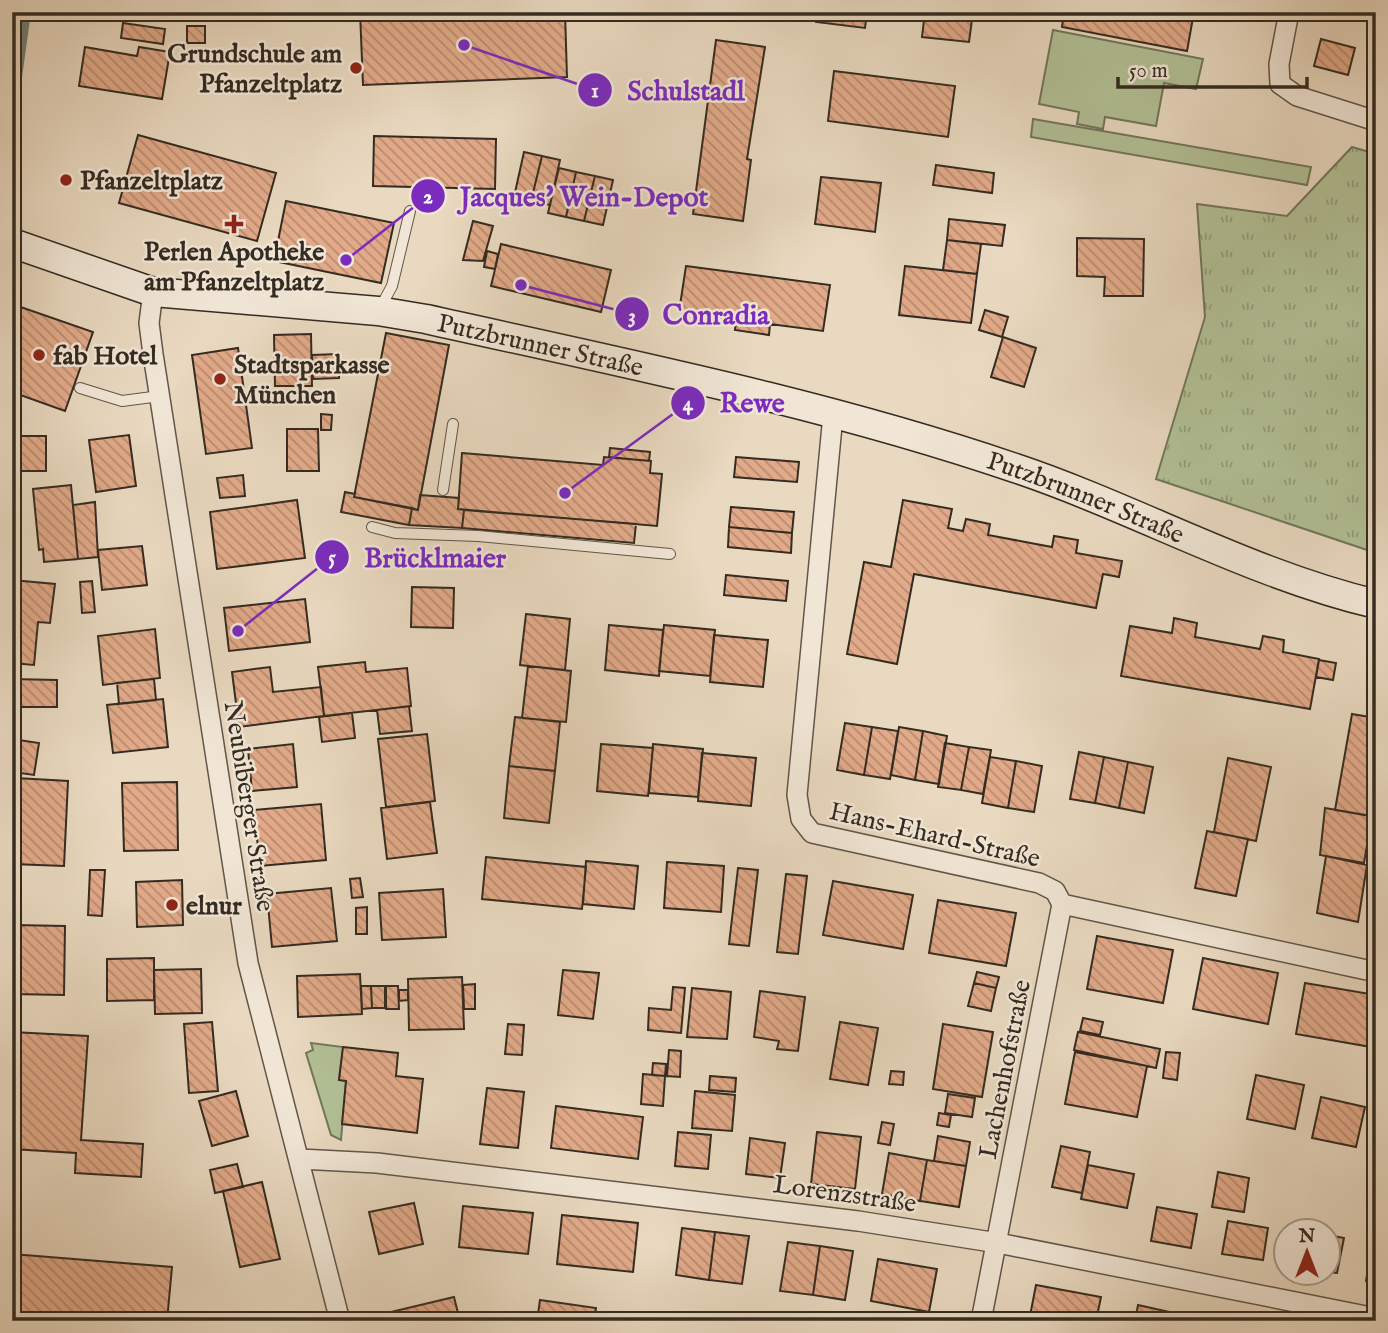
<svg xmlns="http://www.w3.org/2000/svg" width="1388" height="1333" viewBox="0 0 1388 1333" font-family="'IM FELL English',serif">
<defs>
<pattern id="grass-tufts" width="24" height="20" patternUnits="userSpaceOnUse" patternTransform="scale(1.75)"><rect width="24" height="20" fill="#b2c096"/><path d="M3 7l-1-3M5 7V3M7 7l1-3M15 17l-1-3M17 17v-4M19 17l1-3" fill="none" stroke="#929c7a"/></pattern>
<pattern id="building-back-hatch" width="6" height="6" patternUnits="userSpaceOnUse" patternTransform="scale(1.75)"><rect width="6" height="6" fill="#e2aa89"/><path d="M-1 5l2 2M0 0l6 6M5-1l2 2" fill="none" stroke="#b88b70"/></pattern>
</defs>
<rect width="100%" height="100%" fill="#e9d9c0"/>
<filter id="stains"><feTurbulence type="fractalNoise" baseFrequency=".00286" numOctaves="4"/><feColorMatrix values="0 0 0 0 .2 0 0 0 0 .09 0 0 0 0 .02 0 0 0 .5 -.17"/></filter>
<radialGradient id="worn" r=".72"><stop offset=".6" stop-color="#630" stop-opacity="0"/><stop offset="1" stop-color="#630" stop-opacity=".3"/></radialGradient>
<path fill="url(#grass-tufts)" stroke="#73765c" stroke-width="2" d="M1352 147 1376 154V553L1156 479 1205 317 1197 204 1287 216Z"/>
<path fill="#b2c096" stroke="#73765c" stroke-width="2" d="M1053 30 1203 59 1196 89 1164 83 1156 126 1105 117 1103 129 1077 124 1079 112 1039 104Z
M1033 119 1311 167 1307 185 1031 137Z
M311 1043 343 1047 339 1080 346 1081 341 1140 331 1135 306 1053 313 1050Z"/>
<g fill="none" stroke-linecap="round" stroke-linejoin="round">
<path stroke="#6f8177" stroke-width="8" d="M12 121 27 12"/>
</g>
<path fill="url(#building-back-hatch)" stroke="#342b21" stroke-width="2" d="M360 12H565L567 77 363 85Z
M818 12H867L865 28 816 22Z
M925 12H973L969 42 922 37Z
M1064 12H1194L1187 51 1062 27Z
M123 23 165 29 163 44 121 38Z
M187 26H205V43H187Z
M1321 39 1355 48 1348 75 1314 66Z
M716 40 765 47 747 159 751 160 743 221 693 214Z
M85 47 137 56 139 47 170 52 162 99 79 86Z
M834 71 955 86 948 137 828 121Z
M138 135 276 173 257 241 119 203Z
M374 136 496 139 495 189 373 186Z
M524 152 542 156 531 201 514 197Z
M542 156 560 160 550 205 531 201Z
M936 165 994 173 992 193 933 185Z
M559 168 576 172 566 217 548 213Z
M576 172 595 176 584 221 566 217Z
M595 176 613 180 603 225 584 221Z
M821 177 881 183 875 232 815 224Z
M286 201 394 223 381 283 274 261Z
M949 219 1005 225 1002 246 947 240Z
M473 221 493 226 483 261 463 260Z
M1077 238 1144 239 1143 296H1104L1105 277 1077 276Z
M947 240 981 244 977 274 943 270Z
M501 244 611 270 601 312 491 286Z
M487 251 498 254 495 269 484 267Z
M686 266 830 285 823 331 679 312Z
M905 266 977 274 971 323 899 315Z
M12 304 93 332 65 411 12 392Z
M985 310 1008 317 1002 337 979 330Z
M736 319 770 324 769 335 735 330Z
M386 333 449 345 418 510 354 497Z
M311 334 312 386H275L274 335Z
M1003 337 1036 348 1024 387 991 377Z
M238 348 252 448 206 454 192 355Z
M338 354 339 378 313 379 312 355Z
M321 414 332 415 331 430H321Z
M287 429H318L319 471H287Z
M129 435 136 486 96 492 89 440Z
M12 436H46V471H12Z
M610 448 650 452 649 461 609 457Z
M462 453 603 465 604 457 651 461 650 473 662 474 657 526 458 509Z
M736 457 799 462 797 482 734 477Z
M243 475 245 496 220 498 217 478Z
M71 485 78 559 44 562 43 549 39 550 33 489Z
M345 492 355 494 354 497 412 508 409 525 341 512Z
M420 495 459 498 458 509 464 510 462 528 409 525 412 508 418 510Z
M297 500 305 558 217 569 210 512Z
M903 500 952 509 948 528 963 531 966 519 990 524 988 535 1052 547 1054 536 1078 540 1076 553 1122 561 1119 577 1103 574 1096 608 914 574 897 664 847 654 864 562 891 567Z
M95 502 98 557 78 559 73 505Z
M731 507 794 512 792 533 729 527Z
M464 510 636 524 634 543 462 528Z
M729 527 792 533 791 553 728 547Z
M142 546 147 585 102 590 98 550Z
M726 575 788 581 786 601 724 595Z
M12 580 55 584 50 623 38 622 34 665 12 663Z
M92 581 95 612 82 613 80 582Z
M412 587 454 588 453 628 411 627Z
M305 599 310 642 229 651 224 608Z
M526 614 570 619 565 670 520 665Z
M1174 618 1197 623 1195 637 1260 649 1263 636 1284 640 1283 652 1319 659 1310 709 1121 676 1130 626 1172 633Z
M609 625 663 630 659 676 605 670Z
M664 625 715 630 710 676 659 671Z
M155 629 160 678 103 685 98 636Z
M714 635 768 640 763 687 710 682Z
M1319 660 1336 663 1333 680 1316 677Z
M365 662 366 672 407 668 411 706 324 716 318 667Z
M528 666 571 671 566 722 522 718Z
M270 667 273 692 321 687 324 716 239 727 232 672Z
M12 679 57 680V707H12Z
M154 679 156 700 119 704 117 683Z
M163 699 168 747 113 753 107 705Z
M409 706 412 731 380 734 377 710Z
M352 713 355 738 322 742 319 717Z
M1352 714 1376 718V817L1335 810Z
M515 717 560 722 555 771 509 766Z
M845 723 872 727 864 775 837 770Z
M872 727 898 731 890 779 864 775Z
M899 727 923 731 915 780 891 775Z
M923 731 947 736 939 784 915 780Z
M427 734 435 801 386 807 378 739Z
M12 739 39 743 34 775 12 772Z
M945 743 969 747 961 790 938 787Z
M293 744 297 787 252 791 248 749Z
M601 744 653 748 648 796 597 791Z
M653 744 703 749 698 797 649 793Z
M969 747 991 750 983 794 961 790Z
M1079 752 1104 757 1095 803 1070 799Z
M702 753 756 758 751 806 698 801Z
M990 757 1016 761 1008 808 982 803Z
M1104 757 1128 762 1119 808 1095 803Z
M1228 758 1271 767 1256 841 1214 832Z
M1016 761 1042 766 1034 812 1008 808Z
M1128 762 1153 767 1144 813 1119 808Z
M509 766 555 771 549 823 504 818Z
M16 778 68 781 64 866 12 864V791H15Z
M177 782 178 850 124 851 122 783Z
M430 802 437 853 387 859 381 808Z
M321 804 326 860 260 866 254 810Z
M1325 808 1372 816 1364 863 1320 855Z
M1207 831 1248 839 1236 896 1195 888Z
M1326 856 1367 865 1358 922 1317 913Z
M486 857 586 867 582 909 482 899Z
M586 861 638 866 634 909 583 904Z
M667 862 724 866 721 912 664 908Z
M738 868 758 870 749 946 729 944Z
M90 870H105L102 916 88 915Z
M786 874 807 876 798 954 777 952Z
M360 878 363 897 352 898 350 879Z
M182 880 183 925 137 927 136 882Z
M833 881 913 895 903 949 823 935Z
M331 888 337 941 272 947 267 894Z
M443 889 446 937 382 940 379 893Z
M938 900 1016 913 1006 966 929 953Z
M367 907V934H356V908Z
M14 925 65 926 64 995 13 994Z
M1097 936 1173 950 1163 1003 1087 989Z
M154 958V1000L107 1001V959Z
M1203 958 1278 973 1268 1024 1193 1009Z
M201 969 202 1013 155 1014 154 970Z
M563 970 599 973 593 1019 558 1015Z
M977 972 999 977 996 988 974 983Z
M360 974 362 1014 298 1017 297 976Z
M462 977 464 1029 409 1030 408 979Z
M974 983 996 988 991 1011 968 1006Z
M1305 983 1376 995 1371 1047 1296 1034Z
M475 984V1009H464L463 985Z
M361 986H371L372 1008 362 1009Z
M371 986H385V1008H372Z
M386 986H398L399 1009H386Z
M673 987 685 988 681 1033 648 1030 649 1008 671 1010Z
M692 988 731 992 727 1039 687 1037Z
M399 990H408V1000L399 1001Z
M760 991 805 997 798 1051 777 1049 779 1041 754 1037Z
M1083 1018 1103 1022 1100 1035 1080 1031Z
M212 1022 218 1091 189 1093 184 1024Z
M840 1022 878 1028 868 1085 830 1079Z
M508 1024 524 1025 522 1055 505 1054Z
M943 1024 993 1032 982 1097 933 1089Z
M12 1032 88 1036 81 1140 143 1144 141 1177 75 1173 76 1153 12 1149Z
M1078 1032 1160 1049 1156 1068 1074 1050Z
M343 1047 398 1053 396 1076 423 1079 417 1133 342 1124 346 1081 339 1080Z
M669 1050 681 1051 680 1077 667 1076Z
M1075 1052 1147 1066 1137 1117 1065 1104Z
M1166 1052 1180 1053 1177 1080 1163 1078Z
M653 1063 666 1064 665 1076 652 1075Z
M891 1071 904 1072 903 1085 889 1084Z
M643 1074 665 1076 663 1106 641 1104Z
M1256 1075 1304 1085 1295 1129 1247 1119Z
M710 1076 736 1078 735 1092 709 1090Z
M487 1088 524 1092 518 1148 480 1144Z
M236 1091 248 1136 212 1146 199 1101Z
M695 1091 735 1095 732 1131 692 1128Z
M948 1094 975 1098 972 1117 945 1113Z
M1321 1097 1365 1107 1356 1147 1312 1138Z
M556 1106 643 1117 638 1159 551 1148Z
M939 1113 951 1115 949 1127 937 1125Z
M882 1122 894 1124 890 1145 878 1143Z
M678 1132 711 1135 708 1169 675 1166Z
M817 1132 861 1137 855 1189 811 1184Z
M938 1136 970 1142 966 1166 934 1161Z
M750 1138 785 1143 780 1178 746 1174Z
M1061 1146 1090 1152 1082 1193 1052 1187Z
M889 1153 927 1160 920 1201 882 1194Z
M927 1160 966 1166 959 1207 920 1201Z
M237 1164 243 1187 215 1193 210 1170Z
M1088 1165 1134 1174 1127 1208 1081 1199Z
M1218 1172 1249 1178 1244 1212 1212 1207Z
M262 1182 280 1259 240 1267 223 1191Z
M414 1203 423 1244 379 1254 369 1212Z
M463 1206 533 1213 528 1254 459 1247Z
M1157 1207 1197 1214 1191 1248 1151 1241Z
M562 1215 638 1223 633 1272 557 1264Z
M1228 1221 1268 1228 1263 1260 1222 1254Z
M682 1228 715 1232 709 1280 676 1275Z
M715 1232 749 1236 742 1284 709 1280Z
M1328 1235 1344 1238 1337 1273 1328 1272Z
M1374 1235H1376V1283L1366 1281Z
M788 1242 820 1246 813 1295 780 1291Z
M820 1246 853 1251 845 1300 813 1295Z
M12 1254 172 1267 167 1321H103L12 1313Z
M878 1259 937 1269 929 1312 871 1301Z
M1036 1285 1101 1297 1096 1321H1029Z
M454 1297 460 1321H393L391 1312Z
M540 1300 596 1308 594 1321H537Z
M1138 1305 1174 1313 1172 1321H1135Z"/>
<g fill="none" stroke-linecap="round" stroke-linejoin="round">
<g stroke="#615649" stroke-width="12">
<path id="lane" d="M379 310 392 286 410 211
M80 388 122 401 160 396
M443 490 453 424
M372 527 395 533 478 536 670 554"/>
</g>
<g stroke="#615649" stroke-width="22">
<path id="street" d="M1289 12 1279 64 1280 84 1297 96 1376 121
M153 292 149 323 153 354 248 963 340 1321
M833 415 797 795 801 819 812 833 1039 883 1055 891 1062 904 1376 972
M300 1159 377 1163 858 1221 998 1243 1376 1318
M981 1321 1062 904"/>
</g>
<g stroke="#342b21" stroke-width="31">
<g id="secondary">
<path id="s1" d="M12 243 153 292 378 311 426 319C623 363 824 403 1015 468 1137 509 1250 574 1376 604"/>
</g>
</g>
<use href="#lane" stroke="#f1e6d6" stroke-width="10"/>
<use href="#street" stroke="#f1e6d6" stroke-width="19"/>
<use href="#secondary" stroke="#f1e6d6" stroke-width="28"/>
</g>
<g fill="#8f2418" stroke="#f1e6d6" stroke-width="2.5">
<circle cx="356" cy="68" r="7"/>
<circle cx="66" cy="180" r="7"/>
<path d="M230.5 213.5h7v7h7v7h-7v7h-7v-7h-7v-7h7z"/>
<circle cx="39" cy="355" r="7"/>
<circle cx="220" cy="379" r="7"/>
<circle cx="172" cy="905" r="7"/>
</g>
<g text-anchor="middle" stroke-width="5" stroke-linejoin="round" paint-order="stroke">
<g font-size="26" font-weight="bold" fill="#342b21" stroke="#f1e6d6" text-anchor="start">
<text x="342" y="62" text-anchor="end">Grundschule am<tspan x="342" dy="30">Pfanzeltplatz</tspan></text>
<text x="80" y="189">Pfanzeltplatz</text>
<text x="234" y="260" text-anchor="middle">Perlen Apotheke<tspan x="234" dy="30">am Pfanzeltplatz</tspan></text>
<text x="53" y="364">fab Hotel</text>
<text x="234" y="373">Stadtsparkasse<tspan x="234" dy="30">München</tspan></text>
<text x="186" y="914">elnur</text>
</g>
<g font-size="26" fill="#342b21" stroke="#f1e6d6">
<text dy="9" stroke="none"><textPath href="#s1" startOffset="541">Putzbrunner Straße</textPath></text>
<text dy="9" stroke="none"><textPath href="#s1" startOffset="1108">Putzbrunner Straße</textPath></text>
<text transform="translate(250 806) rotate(81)" y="9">Neubiberger Straße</text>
<text transform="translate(935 834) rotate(13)" y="9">Hans-Ehard-Straße</text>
<text transform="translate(1004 1069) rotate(-79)" y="9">Lachenhofstraße</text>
<text transform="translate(845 1193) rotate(8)" y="9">Lorenzstraße</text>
</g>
</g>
<path fill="none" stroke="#7b2cbf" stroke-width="2.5" d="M464 45L595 90M346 260L428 196M521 285L632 314M565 493L688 403M238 631L332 557"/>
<g fill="#7b2cbf" stroke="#f1e6d6" stroke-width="2.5">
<circle cx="464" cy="45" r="7"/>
<circle cx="346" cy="260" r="7"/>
<circle cx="521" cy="285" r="7"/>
<circle cx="565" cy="493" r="7"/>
<circle cx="238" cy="631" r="7"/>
<circle cx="595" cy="90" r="18"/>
<circle cx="428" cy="196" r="18"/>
<circle cx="632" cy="314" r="18"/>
<circle cx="688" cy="403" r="18"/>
<circle cx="332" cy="557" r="18"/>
</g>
<g font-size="21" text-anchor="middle" font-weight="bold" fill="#fff">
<text x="595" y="97">1</text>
<text x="428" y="203">2</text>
<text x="632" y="322">3</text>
<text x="688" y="410">4</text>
<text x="332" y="564">5</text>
</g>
<g font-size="28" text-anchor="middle" font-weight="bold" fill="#7b2cbf" stroke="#f1e6d6" stroke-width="5" stroke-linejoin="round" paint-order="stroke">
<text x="686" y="100">Schulstadl</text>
<text x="584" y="206">Jacques' Wein-Depot</text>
<text x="716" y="324">Conradia</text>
<text x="752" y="412">Rewe</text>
<text x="435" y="567">Brücklmaier</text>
</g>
<rect width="1388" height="1333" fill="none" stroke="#e9d9c0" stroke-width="42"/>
<rect x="14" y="14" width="1360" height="1305" fill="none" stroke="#342b21" stroke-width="3.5"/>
<rect x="21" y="21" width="1346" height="1291" fill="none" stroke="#342b21" stroke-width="2"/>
<g transform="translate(1307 1252)"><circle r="33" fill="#f1e6d6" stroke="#a59b8e" stroke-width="2"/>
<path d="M0-5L12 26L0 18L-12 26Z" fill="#8f2418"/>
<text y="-10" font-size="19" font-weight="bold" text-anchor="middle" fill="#342b21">N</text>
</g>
<path d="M1118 77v10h189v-10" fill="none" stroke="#342b21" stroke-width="3.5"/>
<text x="1129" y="77" font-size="21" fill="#342b21" stroke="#f1e6d6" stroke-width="5" paint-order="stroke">50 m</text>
<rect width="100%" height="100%" filter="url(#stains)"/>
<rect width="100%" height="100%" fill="url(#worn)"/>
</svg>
